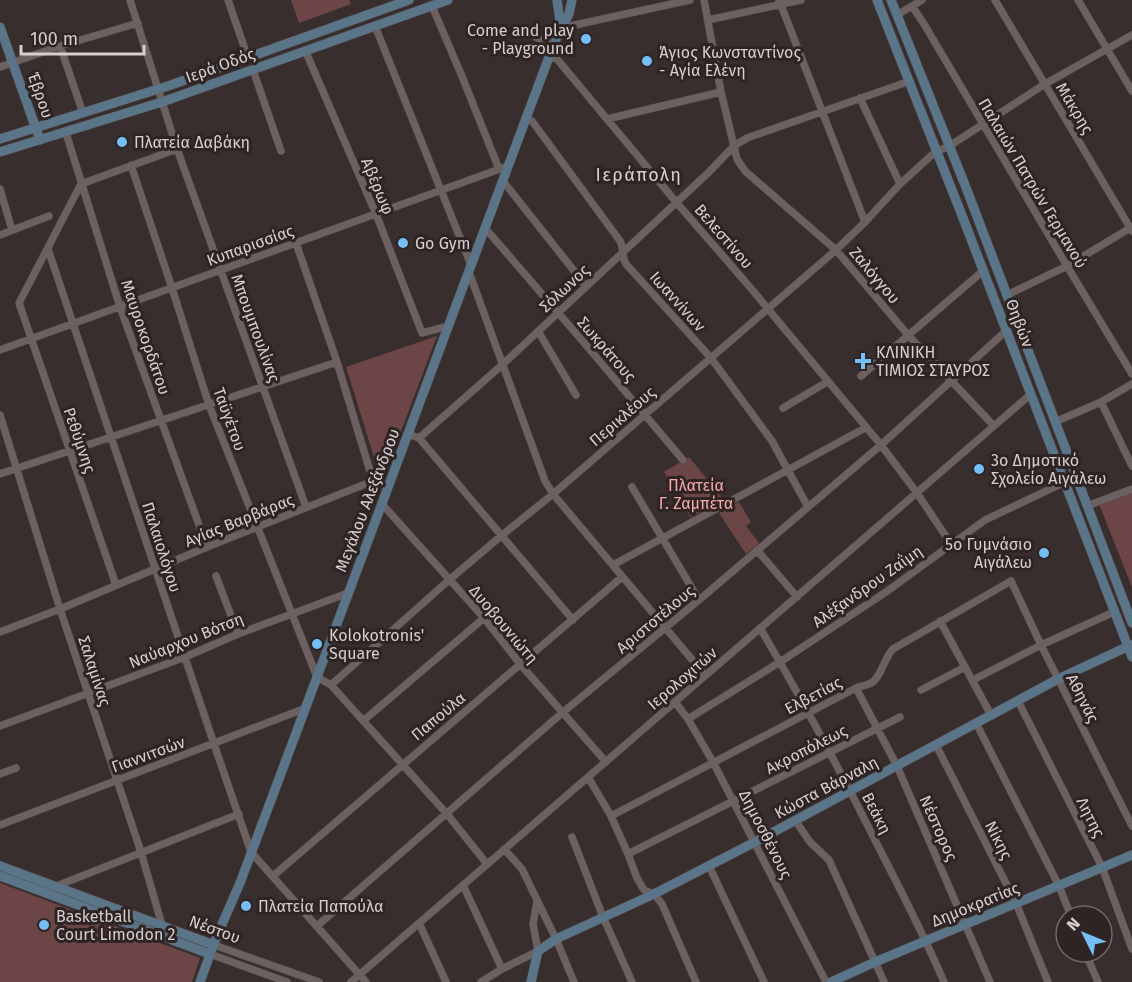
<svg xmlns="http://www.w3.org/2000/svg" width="1132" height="982" viewBox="0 0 1132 982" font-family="'Fira Sans',sans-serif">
<rect width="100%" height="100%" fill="#392e2e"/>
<path fill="#6c4646" d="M291 0H349L351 4 299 23Z
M437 336 386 471 379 473 346 367Z
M689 457 724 500 690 517 664 472Z
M1132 485V587L1097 499Z
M739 502 751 522 746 526 759 543 746 554 719 513Z
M0 883 200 958 192 982H0Z"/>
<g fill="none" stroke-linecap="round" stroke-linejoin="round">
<g stroke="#534a4a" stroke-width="8">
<path id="street" d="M130 0 177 149 306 507
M228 0 248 58
M704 0 721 92 737 159 745 171 836 250 908 335 994 426
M779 0 865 222
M995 0 1132 231
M1078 0 1132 91
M432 6 461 74 499 169
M912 6 924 24 1067 266 1132 374
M897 15 922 0
M708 20 801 0
M375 26 471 265
M561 28 690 0
M537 38 554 46
M60 46 83 113
M305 50 376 214 422 333 448 326
M549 57 557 59 676 202 749 286 881 445 917 493 951 544
M0 67 60 46 138 23
M253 70 281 151
M860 98 900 184
M527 118 532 121 620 241C625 250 621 256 626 264L711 358 772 441 808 507
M607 119 721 92
M66 133 120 307 207 547
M131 165 172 288 209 405 317 677 331 685 447 814 487 864
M503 181 586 286
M81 184 19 303 116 585
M81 184 177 149
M0 189 12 230
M485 228 586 345 683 460
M0 235 49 216
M296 243 337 362 373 481
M48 249 214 744 251 852 366 982
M469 272 545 481 553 494 705 675
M1007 295 1067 266 1132 227
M538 331 576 395
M0 350 508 166
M861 376 984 270
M1101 402 1132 466
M783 408 827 382
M0 415 60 609 141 852 162 925 161 927
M1055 422 1101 402 1132 384
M408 434 419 438 502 365 708 173 734 146 747 138 910 81
M419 438 573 620
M0 474 337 362
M632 487 699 600
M382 504 484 618 521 665 606 762
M1087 506 1132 489
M757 550 797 597
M613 565 865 428
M216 576 238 634
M940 621 991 715
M760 628C802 699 841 772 878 846 901 891 924 935 944 982
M0 632 60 609 207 547 373 481 389 486
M973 680 1041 645 1114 612
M331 685 449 580 501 536 553 494 836 250 865 222 900 184 933 154 954 143 1045 84 1132 35
M856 688 897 766 990 982
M921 690 965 667
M1018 701 1102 867 1132 949
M675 702 688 719 713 762 826 982
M688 719 780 662 886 592 985 520 1065 482
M363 721 484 618
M976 723 1059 886 1071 916
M0 726 185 657 238 634 348 593
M936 745 1016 903 1048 982
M0 774 16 768
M588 777 611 816 628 854 637 878 644 890 654 894 662 904 696 982
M611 816 856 688C860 686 866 686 871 683 881 678 884 658 893 649L1011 581 1041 645 1132 826
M795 820 810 842 829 860 884 982
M0 825 306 708
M572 837 603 917 632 982
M504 849 522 869 556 939 574 982
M628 854 900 717
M709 866 764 982
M273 876 622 577
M463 885 502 969
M54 887 239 814
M419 923 446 982
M317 926 562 713 699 600 881 445 1007 330
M214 945 319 982
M1085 952 1098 982
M210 954 287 982
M351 982 1031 394
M481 982 502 969 538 951 533 924 537 902"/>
</g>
<g stroke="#534a4a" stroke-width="10">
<path id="secondary" d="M557 0 561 28
M877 0 963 218 1132 657
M891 0 965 185 1132 623
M0 27 40 140
M0 139 171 85 409 0
M0 152 162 102 448 0
M0 866 214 945
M0 876 210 954
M200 982 216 938 240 883 549 57 558 35 569 14 572 0
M531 982 538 951 556 939 654 894 755 842 1058 679 1131 645
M831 982 875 962 1132 855"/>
</g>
<use href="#street" stroke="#6c6060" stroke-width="7"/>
<use href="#secondary" stroke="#5a7488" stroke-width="9"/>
</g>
<g fill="#74c0f6" stroke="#2f2424" stroke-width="2">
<circle cx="586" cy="39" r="6"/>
<circle cx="647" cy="61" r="6"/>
<circle cx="122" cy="142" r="6"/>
<circle cx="403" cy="243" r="6"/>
<path d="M860 352h6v6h6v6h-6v6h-6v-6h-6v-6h6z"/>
<circle cx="979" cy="469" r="6"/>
<circle cx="1044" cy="553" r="6"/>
<circle cx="317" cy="644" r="6"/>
<circle cx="246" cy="906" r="6"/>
<circle cx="44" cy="925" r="6"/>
</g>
<g text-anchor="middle" stroke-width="6" stroke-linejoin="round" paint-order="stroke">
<g font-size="16" fill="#d6cfcf" stroke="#2f2424" text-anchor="start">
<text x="574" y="36" text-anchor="end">Come and play<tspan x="574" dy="18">- Playground</tspan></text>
<text x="659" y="58">Άγιος Κωνσταντίνος<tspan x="659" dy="18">- Αγία Ελένη</tspan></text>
<text x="134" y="148">Πλατεία Δαβάκη</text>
<text x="415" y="249">Go Gym</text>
<text x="876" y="358">ΚΛΙΝΙΚΗ<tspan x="876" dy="18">ΤΙΜΙΟΣ ΣΤΑΥΡΟΣ</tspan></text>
<text x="991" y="466">3ο Δημοτικό<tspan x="991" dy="18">Σχολείο Αιγάλεω</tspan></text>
<text x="1032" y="550" text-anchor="end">5ο Γυμνάσιο<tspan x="1032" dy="18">Αιγάλεω</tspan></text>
<text x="329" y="641">Kolokotronis'<tspan x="329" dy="18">Square</tspan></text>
<text x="258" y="912">Πλατεία Παπούλα</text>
<text x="56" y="922">Basketball<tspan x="56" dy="18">Court Limodon 2</tspan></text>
</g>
<g font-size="16" fill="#d6cfcf" stroke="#2f2424">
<text transform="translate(220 65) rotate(-20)" y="6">Ιερά Οδός</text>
<text transform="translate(41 95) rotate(71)" y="6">Έβρου</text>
<text transform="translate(1075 108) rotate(59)" y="6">Μάκρης</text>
<text transform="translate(1033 183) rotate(59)" y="6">Παλαιών Πατρών Γερμανού</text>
<text transform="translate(378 186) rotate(67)" y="6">Αβέρωφ</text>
<text transform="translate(724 236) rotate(49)" y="6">Βελεστίνου</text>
<text transform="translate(250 245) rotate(-20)" y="6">Κυπαρισσίας</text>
<text transform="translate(875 275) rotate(50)" y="6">Ζαλόγγου</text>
<text transform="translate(564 288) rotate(-43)" y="6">Σόλωνος</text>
<text transform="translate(678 301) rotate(48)" y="6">Ιωαννίνων</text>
<text transform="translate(1020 323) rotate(69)" y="6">Θηβών</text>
<text transform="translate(256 328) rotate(70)" y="6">Μπουμπουλίνας</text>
<text transform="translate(146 337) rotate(71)" y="6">Μαυροκορδάτου</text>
<text transform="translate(607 349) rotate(49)" y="6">Σωκράτους</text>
<text transform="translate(622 416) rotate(-41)" y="6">Περικλέους</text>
<text transform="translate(230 419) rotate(70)" y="6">Ταϋγέτου</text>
<text transform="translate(80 440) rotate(71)" y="6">Ρεθύμνης</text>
<text transform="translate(367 500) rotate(-69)" y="6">Μεγάλου Αλεξάνδρου</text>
<text transform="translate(239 520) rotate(-22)" y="6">Αγίας Βαρβάρας</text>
<text transform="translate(162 547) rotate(72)" y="6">Παλαιολόγου</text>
<text transform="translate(867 586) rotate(-35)" y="6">Αλέξανδρου Ζαΐμη</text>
<text transform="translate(655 619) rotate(-40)" y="6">Αριστοτέλους</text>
<text transform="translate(504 624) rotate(50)" y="6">Δυοβουνιώτη</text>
<text transform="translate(186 640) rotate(-22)" y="6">Ναύαρχου Βότση</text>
<text transform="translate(95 671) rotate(72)" y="6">Σαλαμίνας</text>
<text transform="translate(682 678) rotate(-41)" y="6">Ιερολοχιτών</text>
<text transform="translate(813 695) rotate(-28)" y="6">Ελβετίας</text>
<text transform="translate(1083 698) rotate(63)" y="6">Αθηνάς</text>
<text transform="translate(438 716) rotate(-40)" y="6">Παπούλα</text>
<text transform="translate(806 749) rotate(-27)" y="6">Ακροπόλεως</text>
<text transform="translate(148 754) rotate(-20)" y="6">Γιαννιτσών</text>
<text transform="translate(826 787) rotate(-28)" y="6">Κώστα Βάρναλη</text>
<text transform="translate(877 813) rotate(63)" y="6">Βεάκη</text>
<text transform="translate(1091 817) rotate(63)" y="6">Λητης</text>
<text transform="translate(939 828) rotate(66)" y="6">Νέστορος</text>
<text transform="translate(766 834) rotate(63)" y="6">Δημοσθένους</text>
<text transform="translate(999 840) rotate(63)" y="6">Νίκης</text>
<text transform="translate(975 904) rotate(-22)" y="6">Δημοκρατίας</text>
<text transform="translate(215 929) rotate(20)" y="6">Νέστου</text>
</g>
<g font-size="16" fill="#f5a8a8" stroke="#2f2424">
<text x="696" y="491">Πλατεία<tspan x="696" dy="18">Γ. Ζαμπέτα</tspan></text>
</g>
<g font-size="18" letter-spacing="1.5" fill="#d6cfcf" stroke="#2f2424">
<text x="639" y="181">Ιεράπολη</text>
</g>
</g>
<g transform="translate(1084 934) rotate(313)"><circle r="28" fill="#2f2424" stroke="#726868" stroke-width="1.5"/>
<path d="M0-4.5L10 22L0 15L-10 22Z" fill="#74c0f6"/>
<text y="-9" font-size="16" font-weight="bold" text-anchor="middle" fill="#d6cfcf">N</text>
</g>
<path d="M21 45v9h123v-9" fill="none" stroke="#d6cfcf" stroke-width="3"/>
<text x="30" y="45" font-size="18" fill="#d6cfcf" stroke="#2f2424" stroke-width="4.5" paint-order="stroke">100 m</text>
</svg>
